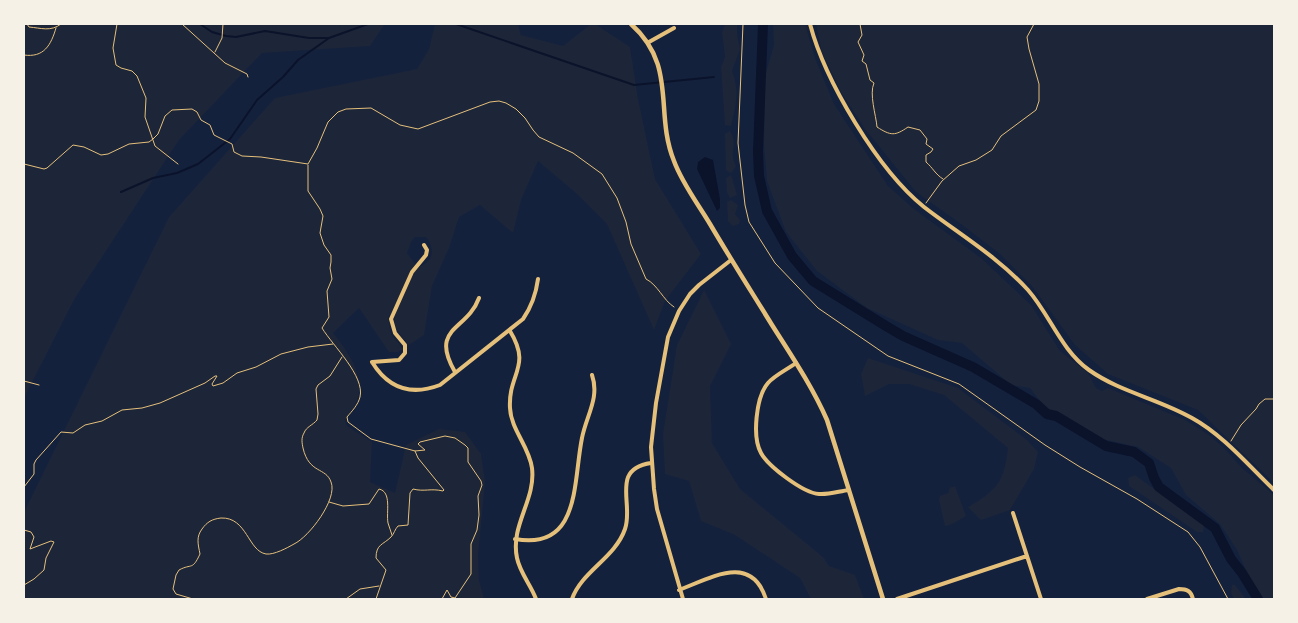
<svg xmlns="http://www.w3.org/2000/svg" width="1298" height="623" viewBox="0 0 1298 623" font-family="Montserrat,sans-serif">
<rect width="100%" height="100%" fill="#14213d"/>
<path fill="#1d2539" d="M24 24H385L370 46 262 53 179 140 75 298 24 398Z
M435 24H518L521 35 563 46 591 24H595L630 47 638 99 655 179 701 254 665 301 654 330 607 224 577 194 538 161 521 200 513 233 480 205 459 217 449 248 432 286 424 335 409 345C386 320 394 319 406 291 409 284 411 276 416 270 419 266 425 265 428 261 435 254 431 243 426 237H415L411 242 407 253 415 264 410 271 404 289 388 318 391 334 403 349 398 352H389L359 308 333 333C347 350 364 374 358 397 356 406 350 414 345 421L347 426 372 442 370 482 395 493 406 445 439 429 465 432 481 454 485 482 478 556 479 580 484 599H24V512L169 217 275 98 417 69 429 49Z
M725 24H737V35L740 49 732 71C740 91 736 105 731 126L725 125 721 67 725 57 722 32Z
M773 24H805L815 58 834 104 888 186 914 209 981 258 1031 305 1060 351 1088 373 1096 388 1102 391 1108 388 1185 420 1209 435 1225 449 1242 468 1274 495V599H1261L1253 586 1237 550 1220 524 1186 495 1171 468 1138 447 1102 439 1047 410 1030 388 1011 385 962 343 938 340 867 308 817 271 786 232 767 181 764 144 765 76 774 45Z
M816 24H1274V483L1198 410 1108 374 1075 345 1032 286 1000 254 961 224 916 192 865 129 841 92 822 52Z
M730 131C739 145 728 151 736 166L732 172 730 173 726 170 725 134Z
M731 175 737 195 730 198 727 192 726 178Z
M731 200 738 205 735 214 740 220 739 224 733 226 728 221C728 214 727 208 727 202Z
M704 290 731 344 710 386 712 443 740 489 823 557 829 566 855 575 864 599H811L800 578 735 535 701 521 689 481 665 474 663 434 677 345Z
M868 358 958 388 1027 440 1038 452 1034 469 1010 510 981 520 968 507C997 490 1004 482 1008 448L944 395 909 384H889L865 396 861 374Z
M1135 475 1204 525 1203 532H1197L1129 486 1128 478Z
M955 486 966 516C958 520 955 524 945 526L939 500 940 496 948 493 950 488Z
M1232 585H1235L1246 599H1234L1231 593Z"/>
<path fill="#0b132b" d="M705 157 713 160 720 199V208L717 211 697 169 698 162Z"/>
<g fill="none" stroke-linecap="round" stroke-linejoin="round">
<path stroke="#0b132b" stroke-width="2" d="M200 24 212 32 226 36 236 37 265 31 309 38H329L368 24
M456 24 634 85 714 77
M121 192 153 178 177 173 198 164 230 139 257 100 283 77 298 60 329 38"/>
<path stroke="#0b132b" stroke-width="10" d="M763 24 758 151 759 176 767 211 792 256 813 281 886 326 903 336 973 367 1036 404 1047 414 1056 416 1106 446 1134 452 1149 463 1154 478 1159 487 1215 528 1231 559 1242 573 1258 599"/>
<path stroke="#e5c07b" stroke-width="1" d="M27 24 29 27C41 28 51 32 61 24
M117 24 113 48 116 65 121 68 132 71 137 76 146 98 145 117 155 146 178 164
M182 24 225 63 247 74 248 77
M743 24 738 143 745 205 749 222 775 263 818 308 888 356 959 384 1045 445 1080 467 1137 499 1188 532 1200 547 1228 599
M860 24 862 35 858 42 864 55 862 61 866 64 870 80 874 83C869 94 876 115 877 127 891 136 895 136 908 127L920 130 927 139 926 144 933 149 931 152 926 155V162C933 168 935 174 943 179
M215 52 222 38 223 24
M24 55C44 58 51 45 56 28
M24 164 44 169 47 168 73 145 84 147 101 155 108 154 129 144 149 142 153 139 158 134 165 116 172 110 192 109 197 112 201 120 210 125 214 135 232 144 234 152 242 156 261 157 308 164 317 148 328 122 338 112 346 109 371 108 400 125 418 129 490 102 499 101 506 103 516 109 525 118 533 130 539 137 573 153 602 174 617 198 626 222 631 244 646 279C658 285 663 300 674 307
M308 165V191L320 209 323 216 320 233 324 245 331 255V262L330 268 332 279 327 291 329 317 322 328C333 346 365 376 360 397 358 405 352 411 347 417L348 422 371 439 415 451 425 450 418 444 420 442 445 436 455 438 465 445 468 448V462L481 481 482 485 478 496 479 515 477 530 471 544V574L455 598 451 597 447 590 442 599
M926 203 942 181 959 166 976 160 992 150 1001 136 1036 110 1039 101V84L1029 49 1027 37 1034 24
M24 381 39 385
M1231 441 1241 425 1256 409 1259 404 1265 399H1274
M24 487 34 474V464L36 460 61 432 73 433 85 425 102 421 122 410 142 408 160 403 205 383 215 376H217L212 384 213 386 223 383 237 373 256 367 281 354 308 347 333 344
M329 502 343 506 369 504 379 489C392 492 386 512 388 523 389 527 391 531 392 535
M24 530 31 532 34 537 30 549 51 541 54 542 46 558 44 570 34 579 24 585
M193 599 176 594 173 589 176 575 179 570C192 563 192 571 200 554 198 544 196 537 202 529 207 522 212 519 221 518 247 517 248 551 266 554 274 555 287 548 294 544 309 537 338 499 331 482 326 467 309 474 303 448 302 443 301 438 304 433 306 427 313 425 317 420L318 414 316 389 318 385 330 376 342 357
M346 599 360 589 379 586
M376 599 386 570 376 558C376 544 383 545 391 537 394 534 395 529 398 526L408 525 410 493 413 489C424 492 431 488 443 491L444 490 418 458 415 451"/>
<path stroke="#e5c07b" stroke-width="4" d="M810 24C825 81 878 170 924 207 959 234 998 257 1028 290 1050 315 1061 350 1089 370 1120 392 1159 399 1192 418 1223 435 1248 465 1274 490
M649 42 674 28
M510 331C532 367 508 373 510 408 511 430 529 446 532 468 536 500 510 525 517 558 520 573 531 585 536 599
M372 362C388 388 411 396 440 385L523 319C532 306 536 294 538 279
M372 362 399 360 405 353V345L395 333 391 319 412 272 426 255 427 250 424 245
M796 363C788 369 775 375 768 383 756 397 752 437 761 453 768 466 803 493 819 494 828 495 840 491 849 490
M455 372C429 327 467 331 479 298
M1013 513 1041 599
M515 539C581 551 573 481 582 438 586 416 600 398 592 375
M679 590C711 578 751 553 766 599
M572 599C582 571 615 558 625 529 634 504 610 469 651 463
M683 599 657 509 654 489 651 447 656 403 668 337 679 311 690 294 699 285 731 260
M897 599 1027 556
M1147 599 1179 589C1187 589 1191 591 1193 599"/>
<path stroke="#e5c07b" stroke-width="4.5" d="M631 24C678 66 654 112 674 161 682 183 698 204 710 224 730 258 751 291 772 325 791 355 812 386 827 420L883 599"/>
</g>
<rect width="1298" height="623" fill="none" stroke="#f6f1e7" stroke-width="50"/>
</svg>
